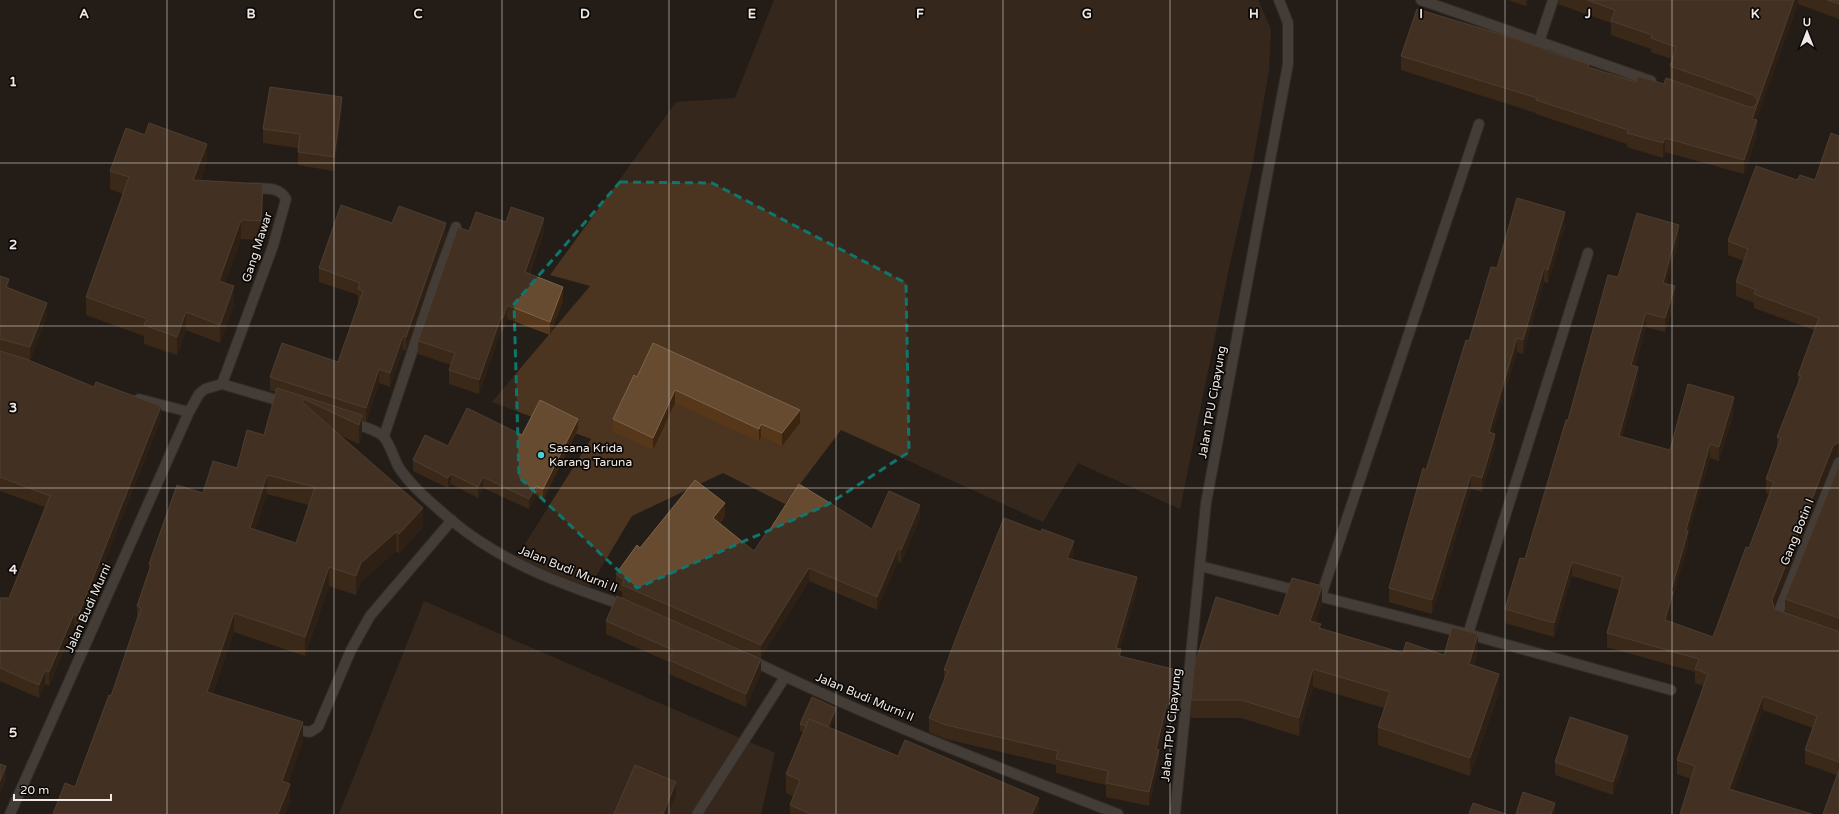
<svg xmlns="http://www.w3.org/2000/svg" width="1839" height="814" viewBox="0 0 1839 814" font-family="'Varela Round',sans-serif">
<rect width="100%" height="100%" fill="#241e18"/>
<path fill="#4b3420" d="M774 0H1258L1271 29 1269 71 1253 162 1229 268 1180 509 1078 463 1043 522 841 430 785 504 723 473 632 516 587 591 515 560 591 439 492 402 590 286 550 275 676 102 735 98Z
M424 601 775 753 761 814H339Z"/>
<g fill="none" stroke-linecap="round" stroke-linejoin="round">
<g stroke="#3f3a36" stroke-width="12">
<path id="minor" d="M1421 0 1651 81
M1539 42 1553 0
M1588 253 1468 634 1671 690
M222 384 273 246 286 199C279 186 265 189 251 188
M139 399 189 412
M350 422C357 424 378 431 383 436 389 442 394 458 398 466 411 487 433 504 451 520 504 564 561 584 626 606
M384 436 434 286 456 227
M1200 566 1464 633
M1321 596 1479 124
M1785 620 1779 618 1778 613 1839 462
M749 659C869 718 994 766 1118 814
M291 729 310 732 318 727 351 650 370 616 452 520
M10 814 189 412 199 394 205 389 222 384 287 403
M697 814 785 677
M1175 814 1206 503 1288 64V23L1279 0"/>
</g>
<use href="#minor" stroke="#6a635c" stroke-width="10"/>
</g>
<path fill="#563719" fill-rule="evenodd" d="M1508 0H1528L1526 6Z
M1558 0H1839V19L1798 4 1756 120 1757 135 1744 174 1665 152 1663 158 1627 147V144L1536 114V113L1401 70V56L1548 52 1589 68 1636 82 1664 84 1670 79V66L1672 59 1651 52V49L1611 35V23L1558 4Z
M342 111 334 171 298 165V148L263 143V129Z
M1839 136V456L1833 460 1774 608 1777 610 1785 613V599L1839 465V814L1837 775 1805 764V750L1813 728 1763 710 1691 779 1677 774V760L1704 686 1695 683V672L1607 647V633L1619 590 1572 576 1554 637 1505 623V609L1525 559 1568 420 1618 277 1679 239 1666 284 1675 300 1665 332 1646 327 1635 366 1638 381 1622 437 1670 450 1734 411 1719 461 1710 458 1688 535V545L1673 597V606L1669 621 1713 637 1749 548 1769 494 1766 493V479L1777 448V437L1798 384V375L1814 330 1754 308V303L1736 296V282L1744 261 1728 255V241L1797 180H1815Z
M207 162 200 181 263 203 261 240 241 239 225 283 234 305 220 343 186 330 177 355 144 344V336L86 315V297L123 194 110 189V171Z
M506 222 544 232 530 273 563 300 550 335 507 319 503 331H501L479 394 449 384V370L451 365 418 354V341Z
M392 223 446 236 406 350H403L390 387 379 383 366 422 362 420V434L359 444 341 436 423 527 399 553 396 551 361 582 356 595 329 586 305 656 234 632 213 693 303 741 288 783 290 803 75 787 111 696 137 620V606L149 570V564L203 493 237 468 264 435 276 392 270 390V377L338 362 359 303H358V295L319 282V268ZM267 494 309 505 296 543 255 530Z
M1565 226 1548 283 1544 282 1523 354 1517 352 1492 433 1495 447 1482 492 1471 489 1432 614 1389 602V588L1469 341 1497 268Z
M0 276 9 288 47 316 30 361 22 358 161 419 78 629 74 627 49 686 45 684 39 698 0 681V598H9L45 507 0 491Z
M637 377 800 423 782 446 761 436 759 442 675 403 653 450 613 432V419Z
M578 429 543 500 536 496 529 509 483 488 478 498 451 484 448 488 413 471V460L448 446 522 435Z
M725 516 720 523 754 551 769 531 872 529 920 518 901 563 898 561 877 610 809 581 761 658 622 598V592L616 588V574L640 548Z
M1074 555 1072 559 1137 591 1120 648 1121 657 1181 685 1178 718H1167L1159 751V764L1149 806 1106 797V785L1056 773V765L946 739 929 732V718L944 680V670Z
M1322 604 1316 622 1321 628 1403 653 1444 655 1478 653 1474 666 1499 692 1470 776 1378 745V727L1384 708 1313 687 1299 736 1241 718H1191V700L1279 616Z
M606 621 761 673 746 707 669 674V662L606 634Z
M836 715 830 728 1039 814H790V805L793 796 786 793V774L803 732 800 731V724Z
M1628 750 1613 795 1555 775V762Z"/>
<path fill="#3b2510" d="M1526 0H1528L1526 6Z
M1794 0H1798V4L1752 133V119Z
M342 97V111L334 171V157Z
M1757 120V135L1744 174V160Z
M1665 138V152L1663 158V143Z
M207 144V162L193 199V180Z
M263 184V203L261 240V221Z
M1565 212V226L1548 283V270Z
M544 218V232L525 285V272Z
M241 220V239L219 299V281Z
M446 223V236L406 350V337Z
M1679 225V239L1663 297V283Z
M1544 268V282L1523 354V340Z
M9 279V293L6 287Z
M234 286V305L220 343V325Z
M1675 286V300L1665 332V318Z
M563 287V300L550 335V322Z
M47 303V316L30 361V347Z
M507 305V319L503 331V318Z
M186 312V330L177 355V337Z
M1646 313V327L1631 379V365Z
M501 317V331L479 394V380Z
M403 336V350L390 387V373Z
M1517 338V352L1489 445V432Z
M1638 367V381L1619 450V436Z
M379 369V383L366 422V408Z
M675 390V403L653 450V438Z
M1734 397V411L1719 461V447Z
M161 406V419L78 629V616Z
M800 410V423L782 446V433Z
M362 415V434L359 444V425Z
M578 419V429L543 500V489Z
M761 424V436L759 442V429Z
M1495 434V447L1482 492V478Z
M1838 442V456L1833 460 1772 614V600L1833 446Z
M1710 444V458L1688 535V545L1673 597V606L1665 634V620L1671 591 1686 530Z
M451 474V484L448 488V478Z
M267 475V494L250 547V528Z
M1471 475V489L1432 614V600Z
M483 477V488L478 498V487Z
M536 486V496L529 509V499Z
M725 503V516L713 531V518Z
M920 505V518L901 563V550Z
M423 508V527L399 553V534Z
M396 532V551L361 582 356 595V576L361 563Z
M1074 541V555L1067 572V558Z
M898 548V561L877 610V597Z
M1572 562V576L1554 637V623Z
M329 567V586L305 656V637Z
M809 568V581L761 658V645Z
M1137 577V591L1116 662V648Z
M1322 586V604L1310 639V621Z
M234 613V632L207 711V692Z
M74 614V627L49 686V672Z
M1478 634V653L1469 682V664Z
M761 659V673L746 707V694Z
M1313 669V687L1299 736V718Z
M45 670V684L39 698V685Z
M1181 671V685L1178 718V704Z
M1499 674V692L1470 776V758Z
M1763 696V710L1729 803V789Z
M1167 704V718L1159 751V764L1149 806V792L1156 749Z
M836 708V715L824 742V734Z
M303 722V741L282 800V781Z
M1628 736V750L1613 795V782Z
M6 766V780L0 794V781Z
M676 782V796L668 814H663Z
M290 784V803L285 814H278Z
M1039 798V814H1032Z
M1555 803V814H1551Z"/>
<path fill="#664b30" stroke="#7c644c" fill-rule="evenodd" d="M1587 0H1794L1752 119 1757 120 1744 160 1665 138 1663 143 1627 133 1628 130 1536 100 1537 98 1401 56 1417 9 1510 37 1548 50 1547 51 1589 64 1588 67 1636 82 1638 76 1664 84 1666 78 1749 107H1753L1757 103V99L1753 95 1670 66 1676 47 1651 38 1652 35 1611 21 1615 10Z
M1827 0H1839V4Z
M270 87 342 97 334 157 298 152 300 134 263 129Z
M149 123 207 144 193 180 263 184 261 221 241 220 219 281 234 286 220 325 186 312 177 337 144 325 147 319 86 297 129 177 110 171 126 128 145 135Z
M1831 133 1839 136V442L1833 446 1772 600 1774 608 1777 610 1837 631H1839V762L1805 750 1817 716 1763 696 1729 789 1812 814H1680L1695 766 1677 760 1708 674 1695 669 1699 659 1607 633 1623 577 1572 562 1554 623 1505 609 1520 558 1525 559 1566 420H1568L1608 275 1618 277 1637 213 1679 225 1663 283 1675 286 1665 318 1646 313 1631 365 1638 367 1619 436 1670 450 1688 384 1734 397 1719 447 1710 444 1686 530 1688 531 1671 591 1673 592 1665 620 1713 637 1746 547 1749 548 1774 482 1766 479 1781 438 1777 437 1801 376 1798 375 1819 318 1754 294 1756 290 1736 282 1748 249 1728 241 1756 166 1797 180 1800 175 1815 180Z
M1517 198 1565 212 1548 270 1544 268 1523 340 1517 338 1489 432 1495 434 1482 478 1471 475 1432 600 1389 588 1423 468 1426 470 1466 340 1469 341 1491 267 1497 268Z
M341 205 392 223 399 206 446 223 406 337 403 336 390 373 379 369 366 408 270 377 282 343 338 362 363 291 358 289 360 283 319 268Z
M511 207 544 218 525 272 563 287 550 322 507 305 503 318 501 317 479 380 449 370 455 353 418 341 458 227 469 231 476 212 506 222Z
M0 276 9 279 6 287 47 303 30 347 0 339Z
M653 343 800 410 782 433 761 424 759 429 675 390 653 438 613 419 634 375 637 377Z
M0 351 26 359 94 387 96 382 161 406 78 616 74 614 49 672 45 670 39 685 0 668V598H9L50 496 0 477Z
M277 388 362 415 359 425 304 399 302 402 423 508 399 534 396 532 361 563 356 576 329 567 305 637 234 613 207 692 303 722 282 781 290 784 278 814H53L65 783 75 787 109 695 111 696 141 608 137 606 151 565 149 564 177 485 203 493 213 461 237 468 247 430 264 435ZM267 475 315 487 296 543 250 528Z
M540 400 578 419 543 489 536 486 529 499 483 477 478 487 451 474 448 478 413 460 425 435 448 446 467 408 522 435Z
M1839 465V618L1785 599Z
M695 480 725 503 713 518 754 551 768 530 769 531 799 484 872 529 889 491 920 505 901 550 898 548 877 597 809 568 761 645 622 585 624 580 616 574 637 545 640 548Z
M1004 518 1041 532 1042 529 1074 541 1067 558 1137 577 1116 648 1121 649 1119 656 1181 671 1178 704H1167L1156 749 1159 750 1149 792 1106 783 1108 771 1056 759 1058 751 946 725 929 718 948 671 944 670 961 625Z
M1292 578 1322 586 1310 621 1321 624 1319 628 1403 653 1406 642 1444 655 1452 627 1478 634 1469 664 1499 674 1470 758 1378 727 1390 692 1313 669 1299 718 1241 700H1191L1194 667 1216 597 1279 616Z
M617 596 761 659 746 694 669 660 673 650 606 621Z
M812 697 836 708 828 727 809 719 806 726 800 724Z
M1570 717 1628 736 1613 782 1555 762Z
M809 719 898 756 905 740 1039 798 1032 814H811L790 805 800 780 786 774Z
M0 764 6 766 0 781Z
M635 765 676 782 663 814H614Z
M1839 770V814H1823Z
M1523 792 1555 803 1551 814H1516Z
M1473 803 1506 814H1469Z"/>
<path d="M0 0H1839V814H0ZM620 182 712 183 906 283 909 452 827 505 637 588 519 477 514 304Z" fill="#241e18" fill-opacity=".55" fill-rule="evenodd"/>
<path fill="none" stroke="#0f766e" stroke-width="3" stroke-dasharray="8 5" stroke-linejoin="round" d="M620 182 712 183 906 283 909 452 827 505 637 588 519 477 514 304Z"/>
<path fill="none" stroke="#efeae7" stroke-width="1" stroke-opacity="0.55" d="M167 0V814M334 0V814M502 0V814M669 0V814M836 0V814M1003 0V814M1170 0V814M1337 0V814M1505 0V814M1672 0V814M0 163H1839M0 326H1839M0 488H1839M0 651H1839"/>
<circle fill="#52ccd5" stroke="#0b0806" stroke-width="1.5" cx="541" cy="455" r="4"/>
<g text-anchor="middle" stroke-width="3.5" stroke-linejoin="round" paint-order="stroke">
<g font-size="12" fill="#efeae7" stroke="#0b0806">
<text transform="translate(257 247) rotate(-72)" y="4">Gang Mawar</text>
<text transform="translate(1212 402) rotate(-80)" y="4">Jalan TPU Cipayung</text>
<text transform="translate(1797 532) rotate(-68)" y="4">Gang Botin I</text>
<text transform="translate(568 569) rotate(22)" y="4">Jalan Budi Murni II</text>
<text transform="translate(88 608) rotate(-66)" y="4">Jalan Budi Murni</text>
<text transform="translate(865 697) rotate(23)" y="4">Jalan Budi Murni II</text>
<text transform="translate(1171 725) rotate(-84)" y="4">Jalan TPU Cipayung</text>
</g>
<g font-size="12" fill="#efeae7" stroke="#0b0806" text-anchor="start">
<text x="549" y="452">Sasana Krida<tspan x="549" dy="14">Karang Taruna</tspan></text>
</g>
</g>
<g font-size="13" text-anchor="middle" font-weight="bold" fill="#efeae7" stroke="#0b0806" stroke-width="3.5" stroke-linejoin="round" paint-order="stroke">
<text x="84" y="18">A</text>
<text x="251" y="18">B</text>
<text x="418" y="18">C</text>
<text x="585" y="18">D</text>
<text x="752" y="18">E</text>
<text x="920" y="18">F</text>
<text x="1087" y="18">G</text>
<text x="1254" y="18">H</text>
<text x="1421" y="18">I</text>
<text x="1588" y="18">J</text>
<text x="1755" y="18">K</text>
<text x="13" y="86">1</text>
<text x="13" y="249">2</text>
<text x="13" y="412">3</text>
<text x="13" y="574">4</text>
<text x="13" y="737">5</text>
</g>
<g transform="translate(1807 32)" stroke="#0b0806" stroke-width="3" paint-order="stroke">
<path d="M0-3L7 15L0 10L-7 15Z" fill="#efeae7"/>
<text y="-6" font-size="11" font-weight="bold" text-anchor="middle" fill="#efeae7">U</text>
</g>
<path d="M14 794v6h97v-6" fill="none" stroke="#efeae7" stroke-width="2"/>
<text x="20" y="794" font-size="12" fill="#efeae7" stroke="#0b0806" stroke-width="3" paint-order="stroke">20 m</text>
</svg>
